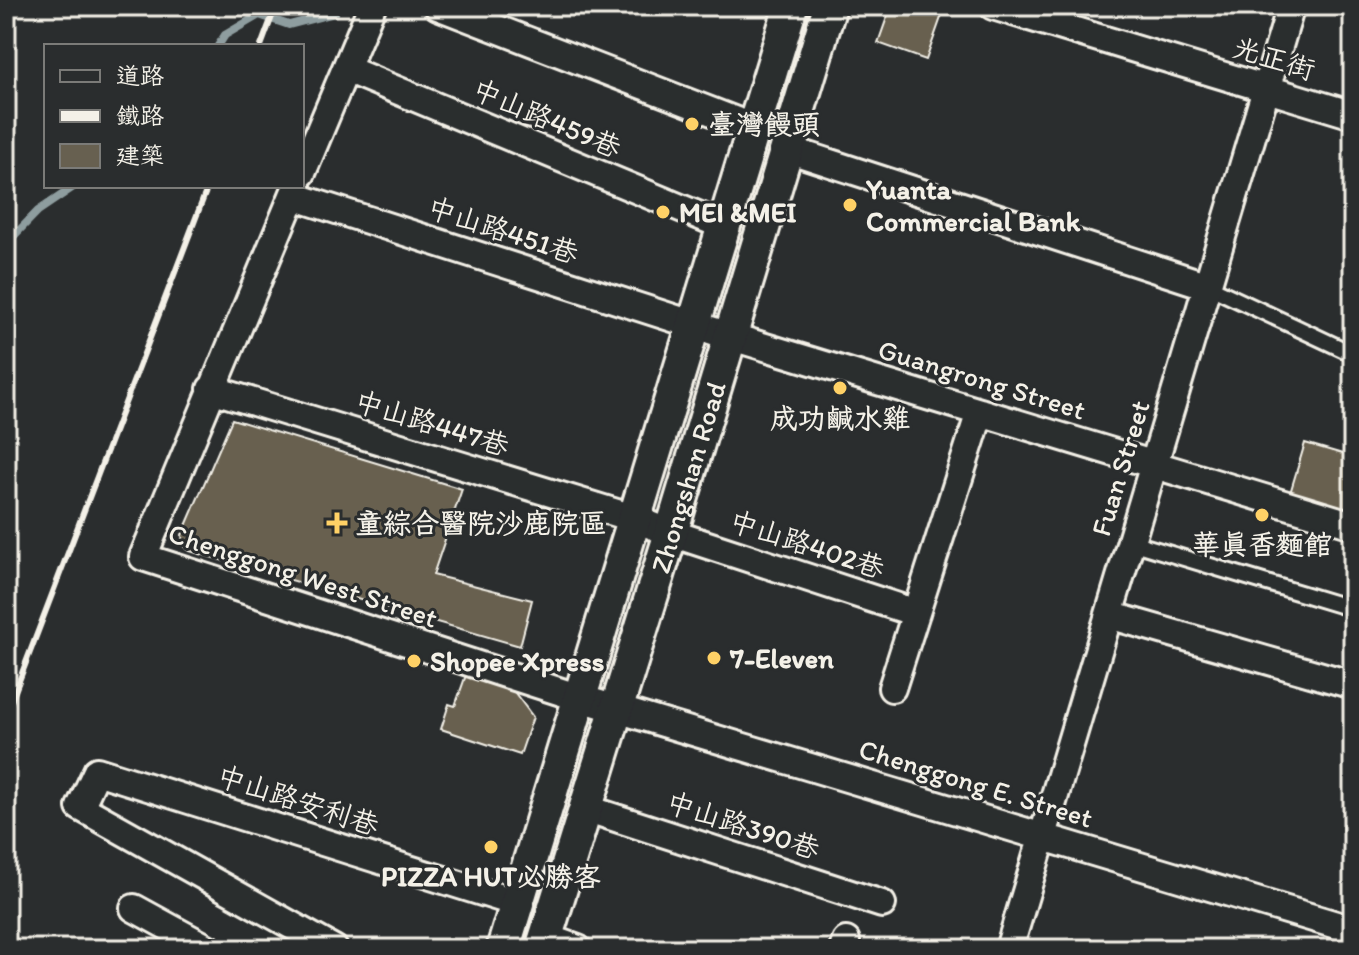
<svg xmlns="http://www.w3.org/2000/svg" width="1359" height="955" viewBox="0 0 1359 955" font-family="Itim,'LXGW WenKai TC',sans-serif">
<rect width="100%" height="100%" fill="#2a2d2e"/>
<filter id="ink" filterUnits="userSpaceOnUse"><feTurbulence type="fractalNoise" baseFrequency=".0125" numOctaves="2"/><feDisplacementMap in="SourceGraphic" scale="16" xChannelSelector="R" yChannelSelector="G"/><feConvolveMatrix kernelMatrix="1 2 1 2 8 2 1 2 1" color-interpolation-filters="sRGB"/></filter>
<g filter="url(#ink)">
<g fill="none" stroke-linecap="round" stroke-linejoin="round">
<path stroke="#8e9d9f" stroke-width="8" d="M218 46 225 35 259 15 289 25 335 13
M6 244 38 211 75 186"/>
</g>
<path fill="#676050" stroke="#f4f1e8" stroke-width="2" d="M906 6H937L944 9 926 60 878 43 890 9 904 13Z
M232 419 462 489 433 575 532 600 520 646 190 551 183 546 182 535Z
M1305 443 1353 457V519L1288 500Z
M466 675 512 689 533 717 520 755 441 729 449 704 455 706Z"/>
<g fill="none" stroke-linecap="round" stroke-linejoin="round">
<g stroke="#f4f1e8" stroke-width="20">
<path id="service" d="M1208 286 1353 354
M1131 542 1353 609"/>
</g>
<g stroke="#f4f1e8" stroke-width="32">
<path id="minor" d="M438 6 754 128
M993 6 1353 115
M346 69 724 226
M787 149 1208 286
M302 173 372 6
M297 186 143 557 580 698 1353 930
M293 196 729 336 1353 525
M211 389 633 518 671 533 916 613
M1109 615 1353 685
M892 688 980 412
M585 808 882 904
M134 908 209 949
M545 937 578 949
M334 949 80 807 97 771 517 903
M843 949 846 941
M1009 949 1291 6"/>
</g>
<g stroke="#f4f1e8" stroke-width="38">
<g id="tertiary">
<path d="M503 949 791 6"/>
<path id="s1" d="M542 949 671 533 830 6"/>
</g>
</g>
<use href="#service" stroke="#2a2d2e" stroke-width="14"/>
<use href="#minor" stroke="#2a2d2e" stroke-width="26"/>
<use href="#tertiary" stroke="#2a2d2e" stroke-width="32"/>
<path stroke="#f4f1e8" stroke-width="6" d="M261 46 276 6
M6 715 208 186"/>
</g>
</g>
<g fill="#ffd166" stroke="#2a2d2e" stroke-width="3">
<circle cx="692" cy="124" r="8"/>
<circle cx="850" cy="205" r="8"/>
<circle cx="663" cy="212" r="8"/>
<circle cx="840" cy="388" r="8"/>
<circle cx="1262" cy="515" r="8"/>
<path d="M333 511h8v8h8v8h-8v8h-8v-8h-8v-8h8z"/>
<circle cx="714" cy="658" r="8"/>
<circle cx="414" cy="661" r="8"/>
<circle cx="491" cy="847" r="8"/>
</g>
<g text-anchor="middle" stroke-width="6" stroke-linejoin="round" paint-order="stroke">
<g font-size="28" fill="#f4f1e8" stroke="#2a2d2e">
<text transform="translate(1274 58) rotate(17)" y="10">光正街</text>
<text transform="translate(547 118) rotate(23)" y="10">中山路459巷</text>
<text transform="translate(503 230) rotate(18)" y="10">中山路451巷</text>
<text transform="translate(982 379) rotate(17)" y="10">Guangrong Street</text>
<text transform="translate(432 423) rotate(17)" y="10">中山路447巷</text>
<text transform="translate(1120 468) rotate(-73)" y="10">Fuan Street</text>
<text dy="10" stroke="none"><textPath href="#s1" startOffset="494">Zhongshan Road</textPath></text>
<text transform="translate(807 544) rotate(18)" y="10">中山路402巷</text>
<text transform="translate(303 575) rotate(18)" y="10">Chenggong West Street</text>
<text transform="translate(976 783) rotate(17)" y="10">Chenggong E. Street</text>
<text transform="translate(298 800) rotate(18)" y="10">中山路安利巷</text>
<text transform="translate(743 825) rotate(18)" y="10">中山路390巷</text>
</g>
<g font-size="28" font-weight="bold" fill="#f4f1e8" stroke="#2a2d2e" text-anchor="start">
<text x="708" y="134">臺灣饅頭</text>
<text x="866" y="199">Yuanta<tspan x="866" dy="32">Commercial Bank</tspan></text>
<text x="679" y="222">MEI &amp;MEI</text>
<text x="840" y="428" text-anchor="middle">成功鹹水雞</text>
<text x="355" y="533">童綜合醫院沙鹿院區</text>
<text x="1262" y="554" text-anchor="middle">華真香麵館</text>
<text x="730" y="668">7-Eleven</text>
<text x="430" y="671">Shopee Xpress</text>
<text x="491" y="886" text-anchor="middle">PIZZA HUT必勝客</text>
</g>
</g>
<rect width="1359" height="955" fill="none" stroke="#2a2d2e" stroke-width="32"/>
<rect x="16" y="16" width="1327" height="923" fill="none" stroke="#f4f1e8" stroke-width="3" filter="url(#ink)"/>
<rect x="44" y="44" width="260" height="144" fill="#2a2d2e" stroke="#7b7b78" stroke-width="2"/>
<rect x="60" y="70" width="40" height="12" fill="#2a2d2e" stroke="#7b7b78" stroke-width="2"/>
<text x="116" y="84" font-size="24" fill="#f4f1e8">道路</text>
<rect x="60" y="110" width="40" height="12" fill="#f4f1e8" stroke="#7b7b78" stroke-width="2"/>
<text x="116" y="124" font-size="24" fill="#f4f1e8">鐵路</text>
<rect x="60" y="144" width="40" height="24" fill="#676050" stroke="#7b7b78" stroke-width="2"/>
<text x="116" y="164" font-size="24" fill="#f4f1e8">建築</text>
</svg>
